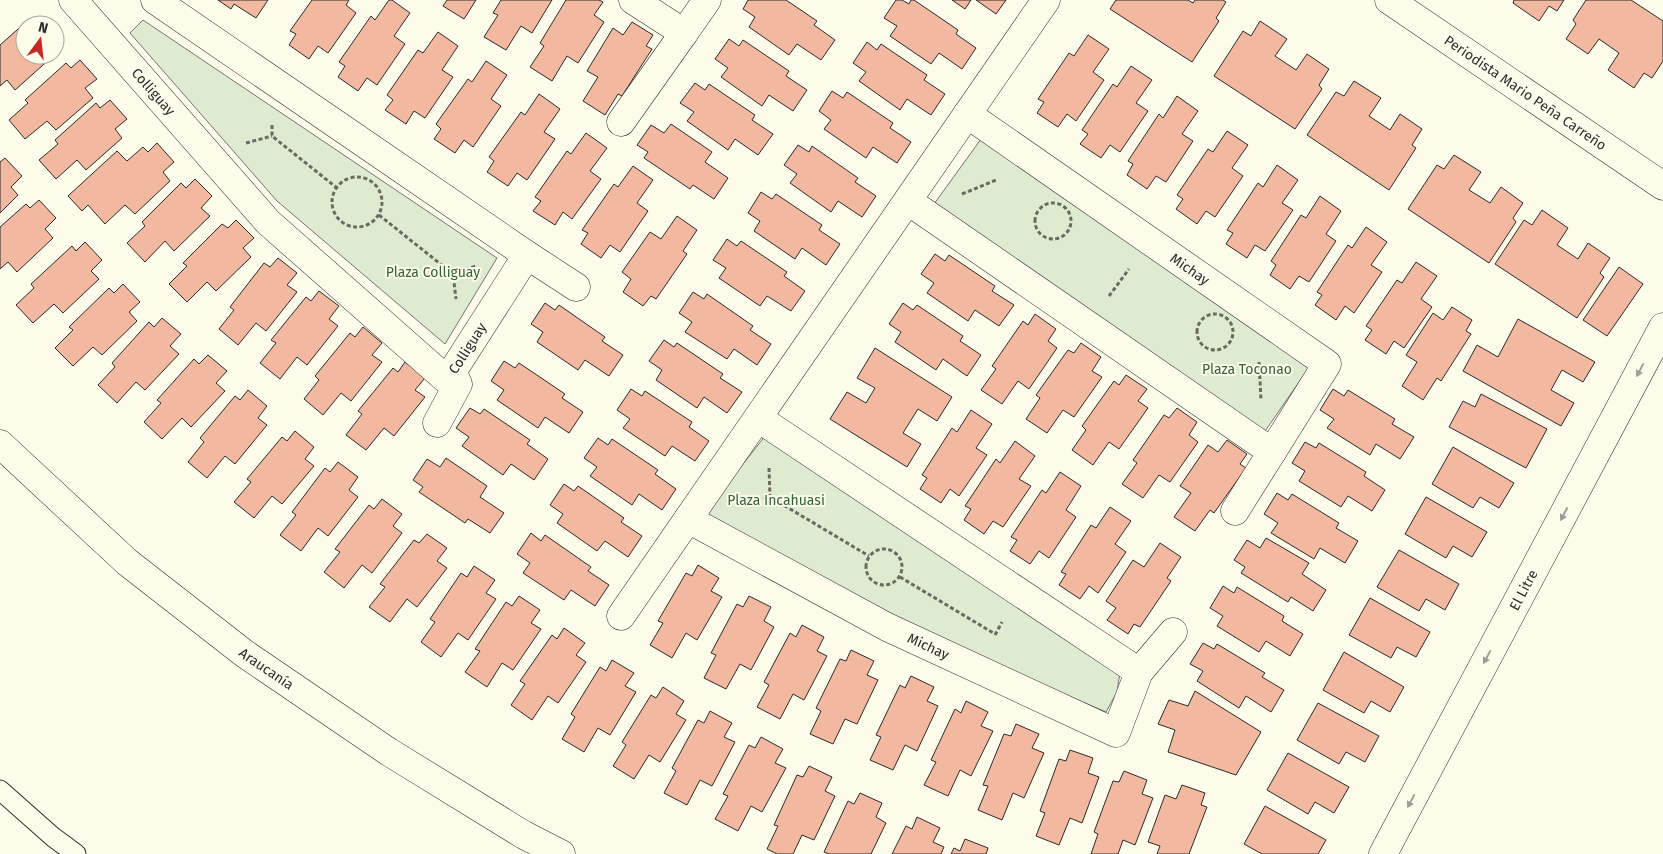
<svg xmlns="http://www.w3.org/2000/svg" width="1663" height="854" viewBox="0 0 1663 854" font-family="'Fira Sans',sans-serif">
<rect width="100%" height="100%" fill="#fdfbea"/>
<path fill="#deebd1" stroke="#74746e" d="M143 20 497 258 445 344 277 201 130 33Z
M984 135 1313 362 1263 434 934 204Z
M765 436 1120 672 1117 692 1106 712 908 627 704 514Z"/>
<path fill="#f2b8a0" stroke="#2b2b2b" d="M218 0H268L256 18 234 4 231 9Z
M312 0H349L346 5 356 13 328 53 318 46 309 59 289 45 296 34 290 31Z
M389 0H392L410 13 394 36 405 44 377 85 367 78 358 91 338 77 345 66 339 62 371 16 375 20Z
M447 0H476L464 19 443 6Z
M501 0H552L532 33 521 26 506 50 484 37 498 15 493 13Z
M566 0H599L603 2 594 15 604 22 578 63 567 56 552 81 530 67 544 46 540 43Z
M748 0H786L817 21 814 25 835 40 821 60 797 44 789 55 749 27 755 17 743 9Z
M896 0H902L909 4 911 0H914L958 30 956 34 976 48 962 69 939 53 931 64 890 36 897 26 884 18Z
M952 0H971L965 9Z
M976 0H1006L996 14Z
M1116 0H1188L1193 3 1195 0H1223L1226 2 1216 18 1219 21 1192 62 1110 9Z
M1514 0H1564L1557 11 1549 6 1539 21 1513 3Z
M1586 0H1631L1663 21V61L1652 78 1644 73 1634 88 1608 70 1619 53 1599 39 1588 54 1566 39 1576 24 1573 20Z
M1260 21 1287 39 1275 56 1296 70 1307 54 1329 69 1319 85 1322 89 1295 129 1214 76 1243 31 1251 36Z
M26 22 28 25H25V55H51L52 57 15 90 7 80 0 86V45Z
M632 22 653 35 646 46 652 49 622 96 618 94 605 115 583 101 598 77 587 71 613 28 623 35Z
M438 32 458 46 442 70 453 77 425 118 414 111 406 124 385 110 393 100 387 95 418 50 423 53Z
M1088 35 1109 49 1093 72 1104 80 1076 121 1067 114 1058 127 1037 113 1044 102 1038 99 1069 53 1074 56Z
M729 39 739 46 743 40 789 71 786 76 807 90 793 111 769 95 762 106 721 77 728 68 715 59Z
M867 42 877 50 881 44 927 75 924 80 945 94 931 115 907 99 900 110 859 81 866 72 853 63Z
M80 60 97 79 85 88 93 98 56 130 47 121 25 139 9 120 28 103 25 100 66 63 71 68Z
M486 61 507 75 491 99 501 106 473 147 464 140 455 153 434 139 441 129 436 124 468 79 472 82Z
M1131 66 1152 80 1136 103 1148 111 1120 152 1110 145 1101 158 1080 144 1088 134 1082 130 1113 84 1117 87Z
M1354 81 1381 98 1369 116 1390 130 1400 114 1422 129 1412 145 1416 148 1389 190 1307 135 1336 92 1344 96Z
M695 83 705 90 709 84 755 115 752 120 773 134 758 155 735 139 728 150 687 121 694 112 680 103Z
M832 91 843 98 847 92 893 123 890 128 911 142 897 163 873 147 866 158 824 129 831 120 819 111Z
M539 94 560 109 544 132 555 139 527 180 517 173 508 186 487 172 494 161 489 157 521 112 525 115Z
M1177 96 1198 111 1182 134 1193 141 1166 182 1156 176 1147 189 1127 175 1133 164 1128 161 1159 114 1163 118Z
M110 100 127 119 115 129 122 138 86 170 77 160 56 179 39 160 58 144 55 140 96 103 100 108Z
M671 124 712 152 705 162 728 178 714 199 693 185 690 189 644 158 648 152 637 145 651 125 664 133Z
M1227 131 1248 145 1232 168 1243 176 1215 217 1206 211 1197 224 1176 209 1183 199 1177 195 1208 149 1213 152Z
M586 133 607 148 590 171 601 179 572 219 563 212 555 225 533 211 541 201 535 197 567 151 571 154Z
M157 143 174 162 163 172 170 181 135 214 125 205 105 224 88 205 82 211 68 196 117 151 127 161 143 147 148 152Z
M798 145 809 152 812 146 858 178 855 182 876 196 862 217 838 201 831 212 790 183 797 174 784 165Z
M1454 155 1481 172 1469 190 1490 203 1501 187 1523 203 1513 218 1516 222 1489 263 1408 209 1437 165 1444 169Z
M5 158 22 176 11 187 18 195 0 213V162Z
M1277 165 1298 180 1282 203 1293 210 1265 251 1255 245 1247 258 1226 244 1233 233 1227 230 1258 183 1263 187Z
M633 166 653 180 637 203 648 211 620 252 610 245 601 258 581 244 588 233 582 230 614 184 618 187Z
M195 179 212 196 201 208 210 216 174 251 165 241 145 262 127 243 145 226 142 222 181 183 186 188Z
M761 192 772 199 776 194 822 225 819 230 840 244 826 265 802 248 795 259 754 231 760 221 748 213Z
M1320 196 1341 211 1326 234 1336 241 1309 282 1299 276 1290 289 1270 275 1276 265 1271 261 1301 215 1306 218Z
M39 200 56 218 45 229 53 238 17 272 8 262 0 269V227L26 204 30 208Z
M1542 210 1568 228 1557 245 1578 259 1588 243 1610 258 1600 273 1604 277 1577 318 1495 264 1524 220 1532 225Z
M677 216 697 230 683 251 687 254 656 299 651 296 643 306 623 292 631 279 622 272 650 232 661 239Z
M236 220 254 238 243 248 251 257 216 291 207 282 187 302 169 284 187 266 183 263 222 224 228 228Z
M1366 227 1387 242 1371 265 1382 272 1354 313 1345 306 1336 320 1315 305 1322 295 1317 292 1348 245 1352 248Z
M727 239 737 246 741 241 787 272 784 276 805 291 791 311 767 296 760 306 719 278 726 268 713 260Z
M85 242 102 260 91 271 99 279 63 313 54 304 33 323 16 305 34 288 31 284 72 246 76 251Z
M935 254 945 261 949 255 995 286 992 291 1014 305 999 326 975 310 968 321 927 293 934 283 921 274Z
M278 258 297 273 287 285 297 292 266 331 256 323 238 345 219 329 234 310 230 307 264 263 270 267Z
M1416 262 1437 276 1421 299 1432 307 1404 348 1394 341 1386 354 1365 340 1372 330 1366 326 1397 280 1402 283Z
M1619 267 1643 284 1607 336 1583 320Z
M123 284 140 302 129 312 137 321 102 355 93 347 73 366 55 348 73 330 69 327 109 288 114 293Z
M319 291 339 306 329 319 338 326 307 365 297 357 280 379 260 363 276 343 271 340 306 297 311 301Z
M693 292 704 299 707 294 753 326 750 330 771 344 757 365 734 349 727 359 685 332 692 322 679 313Z
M545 303 555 310 559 305 605 337 602 341 623 355 609 376 585 360 578 370 537 342 543 332 531 324Z
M903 303 913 310 917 305 963 336 960 341 981 355 967 376 943 359 936 370 895 342 901 332 889 324Z
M1452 307 1472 320 1466 331 1471 334 1441 381 1437 378 1423 400 1402 386 1417 362 1406 355 1433 313 1443 320Z
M1035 314 1056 329 1048 341 1057 348 1029 389 1018 381 1002 404 981 390 996 369 992 366 1023 321 1028 325Z
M162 318 181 334 170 346 179 354 145 390 136 382 117 403 98 385 115 367 112 363 149 322 154 327Z
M1518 319 1595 362 1583 382 1562 370 1551 390 1574 403 1561 426 1463 371 1477 345 1498 357Z
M363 327 382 343 372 355 382 362 351 401 341 393 323 415 304 399 319 380 315 376 350 333 355 337Z
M664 340 674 347 677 343 723 374 720 378 742 392 727 413 704 397 697 408 656 380 662 370 649 361Z
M1081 343 1101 357 1092 371 1102 377 1074 417 1063 410 1047 433 1026 419 1040 398 1036 395 1068 350 1074 353Z
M875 348 952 397 937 421 918 409 903 433 921 444 907 467 830 419 847 392 866 403 875 388 857 378Z
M208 355 227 371 216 383 225 391 191 427 182 418 162 439 144 422 161 403 157 400 194 359 199 364Z
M504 361 515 368 519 363 565 394 562 398 583 412 569 433 545 417 538 428 497 400 504 390 491 381Z
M405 362 425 378 415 390 425 397 394 436 384 428 366 450 346 435 362 414 358 411 393 368 398 372Z
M1126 375 1147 389 1138 401 1148 408 1119 449 1109 442 1093 465 1072 450 1086 430 1082 426 1114 381 1119 385Z
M631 389 642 396 645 391 692 422 689 427 709 441 695 461 672 446 665 456 623 428 630 419 617 410Z
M1333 389 1344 396 1348 390 1395 419 1392 424 1414 437 1400 459 1376 444 1370 455 1327 428 1334 419 1320 410Z
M248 390 267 406 258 418 267 425 235 464 225 456 207 478 188 462 204 442 200 438 235 396 240 400Z
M1481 394 1547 429 1526 468 1449 427 1463 401 1475 407Z
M470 408 480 414 484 409 530 440 527 444 548 459 534 480 511 464 503 475 462 446 469 437 456 428Z
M1177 408 1197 422 1189 435 1198 442 1170 482 1159 475 1143 498 1122 484 1137 463 1133 460 1164 415 1169 418Z
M971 410 992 424 976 448 987 455 959 496 950 489 941 503 920 489 927 478 922 475 952 428 957 432Z
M295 431 314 447 305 459 314 466 282 504 272 496 254 518 234 502 251 482 247 479 282 437 287 441Z
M598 438 608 445 612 439 658 470 655 474 676 489 662 510 639 494 632 505 590 476 597 467 584 458Z
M1227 440 1247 454 1240 464 1246 468 1214 513 1210 510 1195 531 1174 517 1191 493 1180 486 1208 445 1218 452Z
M1015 441 1035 456 1019 479 1031 486 1003 527 993 521 984 534 964 520 971 509 965 506 996 459 1000 463Z
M1305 442 1316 448 1319 443 1366 472 1364 476 1385 490 1372 511 1348 496 1341 507 1299 481 1305 471 1292 463Z
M1453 447 1514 483 1499 508 1480 497 1473 508 1432 484Z
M446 458 487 486 480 497 504 513 490 533 468 519 465 523 419 492 423 487 413 480 427 459 440 467Z
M338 462 358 477 349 490 358 497 328 536 318 528 301 551 280 535 296 515 292 512 325 468 330 472Z
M1060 472 1081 486 1066 510 1076 517 1049 558 1039 551 1030 564 1010 551 1017 540 1011 537 1042 490 1046 493Z
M564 484 574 491 578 486 624 518 621 522 642 536 628 557 605 541 597 551 557 523 563 514 550 505Z
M1277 493 1288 500 1292 494 1339 523 1336 528 1358 541 1345 563 1320 548 1314 559 1271 533 1278 523 1264 514Z
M1426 497 1487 532 1472 557 1453 546 1446 558 1405 534Z
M382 499 402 514 393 526 402 533 372 573 362 565 344 588 324 572 340 552 335 549 369 505 374 509Z
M1110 507 1131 521 1115 544 1126 552 1098 593 1089 586 1080 599 1059 585 1066 574 1061 572 1091 525 1096 528Z
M531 533 541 541 545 535 591 567 588 571 609 585 595 606 571 590 564 600 523 573 530 563 517 554Z
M427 534 447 548 437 561 447 568 417 607 407 599 390 622 369 607 385 587 380 584 414 540 419 543Z
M1266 538 1309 563 1302 574 1326 590 1313 611 1291 597 1288 602 1241 573 1245 567 1234 560 1247 540 1260 548Z
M1160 543 1181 557 1167 578 1171 581 1140 627 1134 624 1128 634 1107 620 1116 608 1106 601 1133 560 1144 567Z
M1399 550 1459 584 1445 610 1426 599 1419 611 1377 587Z
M698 565 719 578 711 591 722 597 697 640 686 633 672 658 650 645 663 623 658 621 686 573 692 576Z
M474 566 495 580 486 593 496 599 468 640 458 633 441 657 421 642 435 622 430 619 461 573 467 577Z
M1223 586 1234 593 1237 587 1284 616 1282 621 1303 634 1290 656 1266 641 1259 652 1217 626 1223 616 1210 608Z
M519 596 540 610 531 623 541 629 513 670 502 663 487 687 465 672 480 651 475 649 506 602 512 606Z
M749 596 771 607 764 621 774 627 751 670 740 664 726 689 704 678 716 655 711 653 737 604 743 607Z
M1370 598 1430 632 1416 657 1397 647 1391 658 1349 635Z
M802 625 824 637 817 651 827 656 804 700 793 694 780 719 757 707 769 685 764 682 790 633 796 637Z
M564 628 585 643 576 655 586 662 558 703 548 696 532 720 511 705 525 684 520 681 552 635 557 639Z
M1203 643 1214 649 1217 644 1265 673 1262 677 1284 690 1271 712 1246 696 1239 708 1197 681 1203 671 1190 664Z
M851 650 874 661 867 675 878 680 857 724 845 719 833 744 810 734 821 711 816 708 840 659 846 661Z
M1344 652 1404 687 1390 712 1371 701 1364 713 1323 690Z
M612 660 634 673 625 686 636 692 610 735 598 728 584 752 562 739 575 717 571 714 600 667 606 671Z
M911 676 934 687 927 701 938 706 917 751 905 745 893 770 870 760 881 737 876 735 900 685 905 688Z
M663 687 684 701 676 714 686 720 660 762 649 755 634 779 613 766 626 745 622 742 651 695 656 698Z
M1195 691 1261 732 1236 775 1168 752 1175 730 1158 724 1169 700 1188 706Z
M966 701 988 712 981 726 993 731 971 776 960 770 948 796 924 785 936 762 931 760 955 709 961 713Z
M1318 703 1379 736 1365 762 1346 752 1339 764 1297 740Z
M710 711 732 723 724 737 735 742 712 786 700 780 687 805 664 793 676 771 672 768 698 720 704 723Z
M1016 724 1039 734 1032 748 1044 753 1024 798 1013 793 1002 820 978 810 988 786 983 785 1004 734 1011 736Z
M761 737 783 749 775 763 786 768 762 812 751 806 738 831 715 819 728 796 723 794 749 745 755 748Z
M1070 750 1093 758 1088 773 1099 777 1082 823 1070 818 1059 845 1036 836 1045 813 1040 811 1059 759 1066 761Z
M1288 753 1349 787 1334 813 1315 802 1308 814 1267 790Z
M809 766 832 777 825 791 835 796 814 840 802 835 793 854H777L767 849 778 826 774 825 797 775 803 777Z
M1124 771 1147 780 1142 794 1153 798 1135 845 1123 840 1118 854H1091L1098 834 1094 832 1113 781 1119 782Z
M1182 785 1205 793 1201 805 1207 807 1189 854H1157L1160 846 1148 842 1165 795 1176 799Z
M860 793 882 803 876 817 886 823 871 854H829L824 852 848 801 854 804Z
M1265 806 1326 840 1318 854H1262L1244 844Z
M917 817 940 828 933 842 944 847 941 854H892L906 826 912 829Z
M965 839 988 848 986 854H951L954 848 960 851Z"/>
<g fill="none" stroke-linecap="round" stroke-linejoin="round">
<g stroke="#2b2b2b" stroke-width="21">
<path id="service" d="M0 790 53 837 76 854"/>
</g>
<g stroke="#2b2b2b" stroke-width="29">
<g id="minor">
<path id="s1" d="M73 0 268 222 447 380 527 255 155 0"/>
<path d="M633 0 684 33 707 0"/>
<path id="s2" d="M1389 0 1663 186"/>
<path d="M621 122 684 33"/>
<path d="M908 201 1272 452 1327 364 967 114"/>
<path d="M527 255 576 287"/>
<path d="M437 423 458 384 452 371"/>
<path id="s3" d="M0 444 127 562 245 654 389 752 524 835 561 854"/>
<path d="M1235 511 1272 452"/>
<path id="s4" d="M688 519 887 627 1116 733 1139 672 758 418"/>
<path d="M621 616 1046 0"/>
<path d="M1139 672 1173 632"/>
<path id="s5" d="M1383 854 1663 327"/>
</g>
</g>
<path stroke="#6a6964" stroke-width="3" stroke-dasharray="4 2.5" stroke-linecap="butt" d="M272 125V136L337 188
M246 143 272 136
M332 202a25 25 0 1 1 50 0a25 25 0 1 1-50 0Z
M962 194 996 180
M1035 221a18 18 0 1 1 36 0a18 18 0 1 1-36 0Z
M379 215 453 274 456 299
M453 274 476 266
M1109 296 1129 269
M1197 332a18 18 0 1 1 36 0a18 18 0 1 1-36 0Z
M1259 362 1261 400
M769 468 770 497 869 556
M744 502 770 497
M866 567a18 18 0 1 1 36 0a18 18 0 1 1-36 0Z
M900 577 995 634
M995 635 1002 622"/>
<use href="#service" stroke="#fdfbea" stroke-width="19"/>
<use href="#minor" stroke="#fdfbea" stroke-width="28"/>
</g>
<defs><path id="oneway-solid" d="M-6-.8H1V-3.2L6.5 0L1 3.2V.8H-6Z" transform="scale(1.25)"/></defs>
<g fill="#9e9d94">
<use href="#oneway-solid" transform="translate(1640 370) rotate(118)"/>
<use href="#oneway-solid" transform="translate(1564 514) rotate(118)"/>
<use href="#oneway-solid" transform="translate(1487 657) rotate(118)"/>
<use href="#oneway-solid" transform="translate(1411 801) rotate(118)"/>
</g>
<g text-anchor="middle" stroke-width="4" stroke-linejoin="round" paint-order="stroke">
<g font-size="14" fill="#2b2b2b" stroke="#fdfbea">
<text dy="5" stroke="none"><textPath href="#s1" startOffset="122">Colliguay</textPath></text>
<text dy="5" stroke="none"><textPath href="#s2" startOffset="165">Periodista Mario Peña Carreño</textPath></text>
<text transform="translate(1190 269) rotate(35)" y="5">Michay</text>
<text dy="5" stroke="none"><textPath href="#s1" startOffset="572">Colliguay</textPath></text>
<text dy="5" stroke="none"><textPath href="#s5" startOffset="299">El Litre</textPath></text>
<text dy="5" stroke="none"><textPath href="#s4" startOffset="272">Michay</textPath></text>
<text dy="5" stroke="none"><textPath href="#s3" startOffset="349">Araucanía</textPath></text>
</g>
<g font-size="14" fill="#34623c" stroke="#fdfbea">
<text x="433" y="277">Plaza Colliguay</text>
<text x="1247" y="374">Plaza Toconao</text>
<text x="776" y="505">Plaza Incahuasi</text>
</g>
</g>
<g transform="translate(40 40) rotate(15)"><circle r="24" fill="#fdfbea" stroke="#a9a89e"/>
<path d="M0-4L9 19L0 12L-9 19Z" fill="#c62828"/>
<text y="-8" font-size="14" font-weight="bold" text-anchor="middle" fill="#2b2b2b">N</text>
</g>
</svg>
